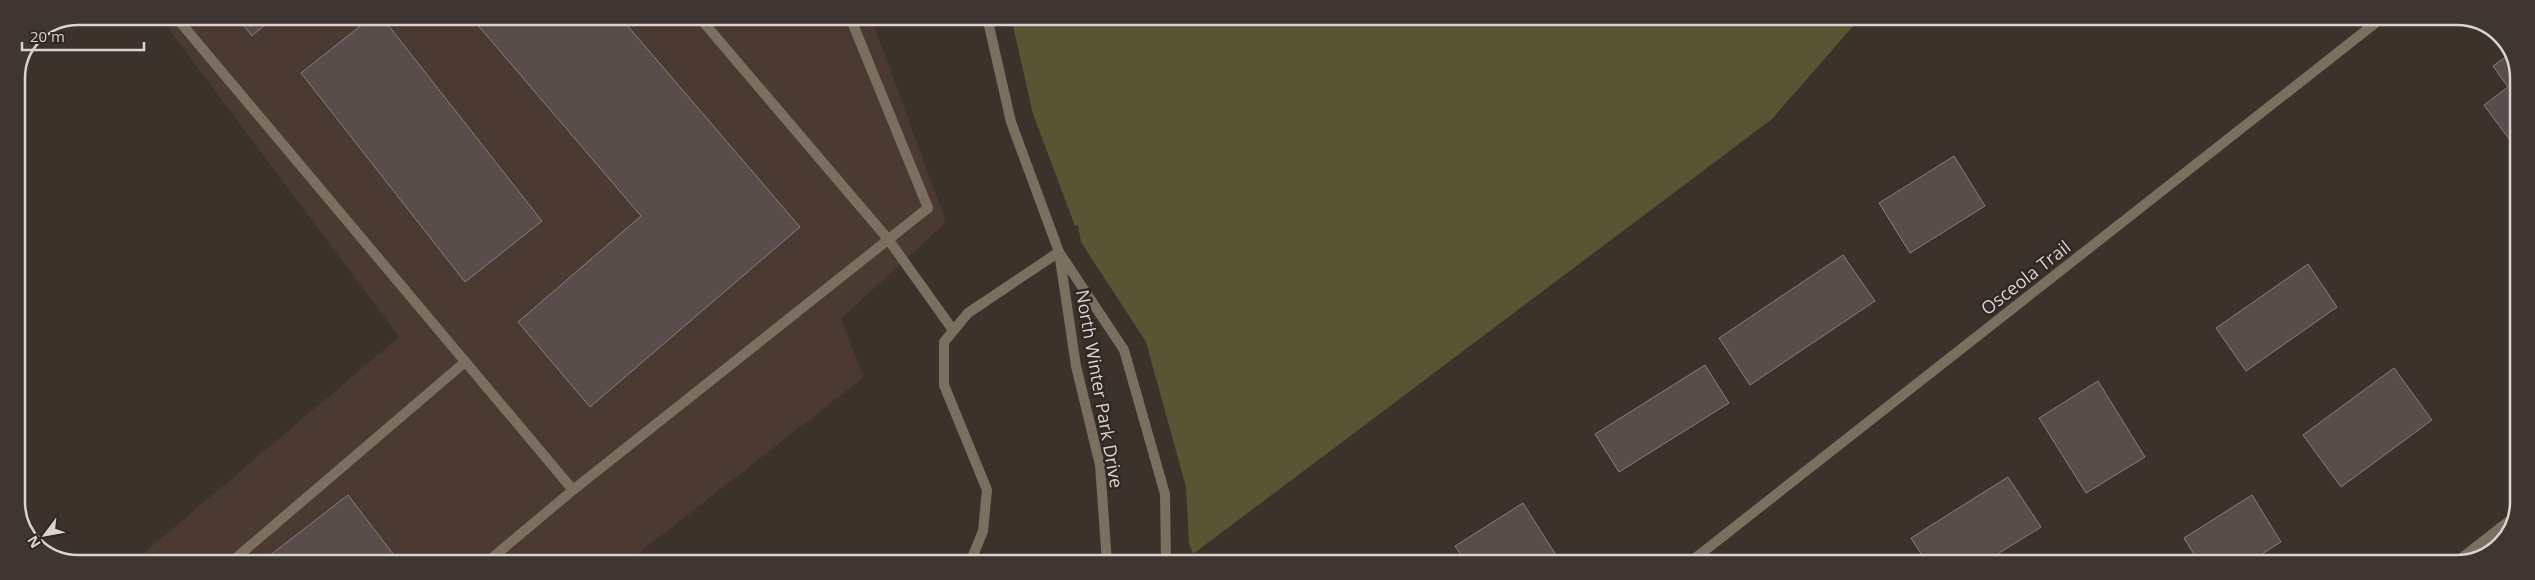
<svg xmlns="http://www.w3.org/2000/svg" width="2535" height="580" viewBox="0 0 2535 580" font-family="'Open Sans',sans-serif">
<rect width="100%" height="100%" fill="#3c322c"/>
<path fill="#4a3a31" d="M159 16 871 17 946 222 841 319 864 377 626 563H132L399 337Z"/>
<path fill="#575634" d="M1011 17H1861L1772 119 1193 554 1189 543 1186 487 1146 342 1081 242 1078 225 1075 226 1033 114Z"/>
<path fill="#594d4b" stroke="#8a7c7b" d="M236 16H275L252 36Z
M373 16H381L542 221 465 282 301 73Z
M470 16 620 17 800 227 590 407 518 322 641 216Z
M2510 54 2519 74 2518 151 2484 105 2508 87 2493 66Z
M1954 156 1985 206 1910 253 1879 203Z
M1843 255 1875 301 1750 385 1719 338Z
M2308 264 2337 307 2246 371 2216 328Z
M1705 365 1729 403 1619 472 1595 434Z
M2394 368 2432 420 2341 487 2303 435Z
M2098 381 2145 457 2086 493 2039 418Z
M2008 477 2041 527 1983 563H1927L1911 538Z
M348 495 400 563H260Z
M2252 495 2281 542 2246 564H2200L2184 538Z
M1523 503 1561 563H1466L1455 546Z"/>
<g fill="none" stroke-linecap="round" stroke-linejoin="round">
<path stroke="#7b7060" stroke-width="10" d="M175 16 573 490 928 208 850 17
M699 17 888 239 953 330
M230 563 465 362
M486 563 573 490"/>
<path stroke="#7b7060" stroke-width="10" d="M970 563 983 531 987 490 944 385V342L968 313 1059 252
M1689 563 2383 17
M2454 564 2518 514"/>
<path stroke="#7b7060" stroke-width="10" d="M987 17 1011 122 1059 252 1076 366 1100 465 1107 563
M1061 255 1124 350 1165 494 1166 563"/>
</g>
<g text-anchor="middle" stroke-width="5" stroke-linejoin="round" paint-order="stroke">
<g font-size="18" fill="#dad4d1" stroke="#312823">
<text transform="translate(2026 278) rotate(-38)" y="6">Osceola Trail</text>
<text transform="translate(1099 389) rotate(80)" y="6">North Winter Park Drive</text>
</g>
</g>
<path d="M0 0H2535V580H0ZM78 25H2457A53 53 0 0 1 2510 78V502A53 53 0 0 1 2457 555H78A53 53 0 0 1 25 502V78A53 53 0 0 1 78 25Z" fill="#3f3631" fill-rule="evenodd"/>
<path fill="none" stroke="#dad4d1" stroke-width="2.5" d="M78 25H2457A53 53 0 0 1 2510 78V502A53 53 0 0 1 2457 555H78A53 53 0 0 1 25 502V78A53 53 0 0 1 78 25Z"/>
<g transform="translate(45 535) rotate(238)" stroke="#312823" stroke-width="4" paint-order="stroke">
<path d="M0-4L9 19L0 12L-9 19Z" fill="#dad4d1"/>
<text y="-8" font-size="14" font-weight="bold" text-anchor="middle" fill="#dad4d1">N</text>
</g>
<path d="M22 42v8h122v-8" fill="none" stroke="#dad4d1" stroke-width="2.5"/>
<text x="30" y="42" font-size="15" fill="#dad4d1" stroke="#312823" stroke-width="4" paint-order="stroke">20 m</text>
</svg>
